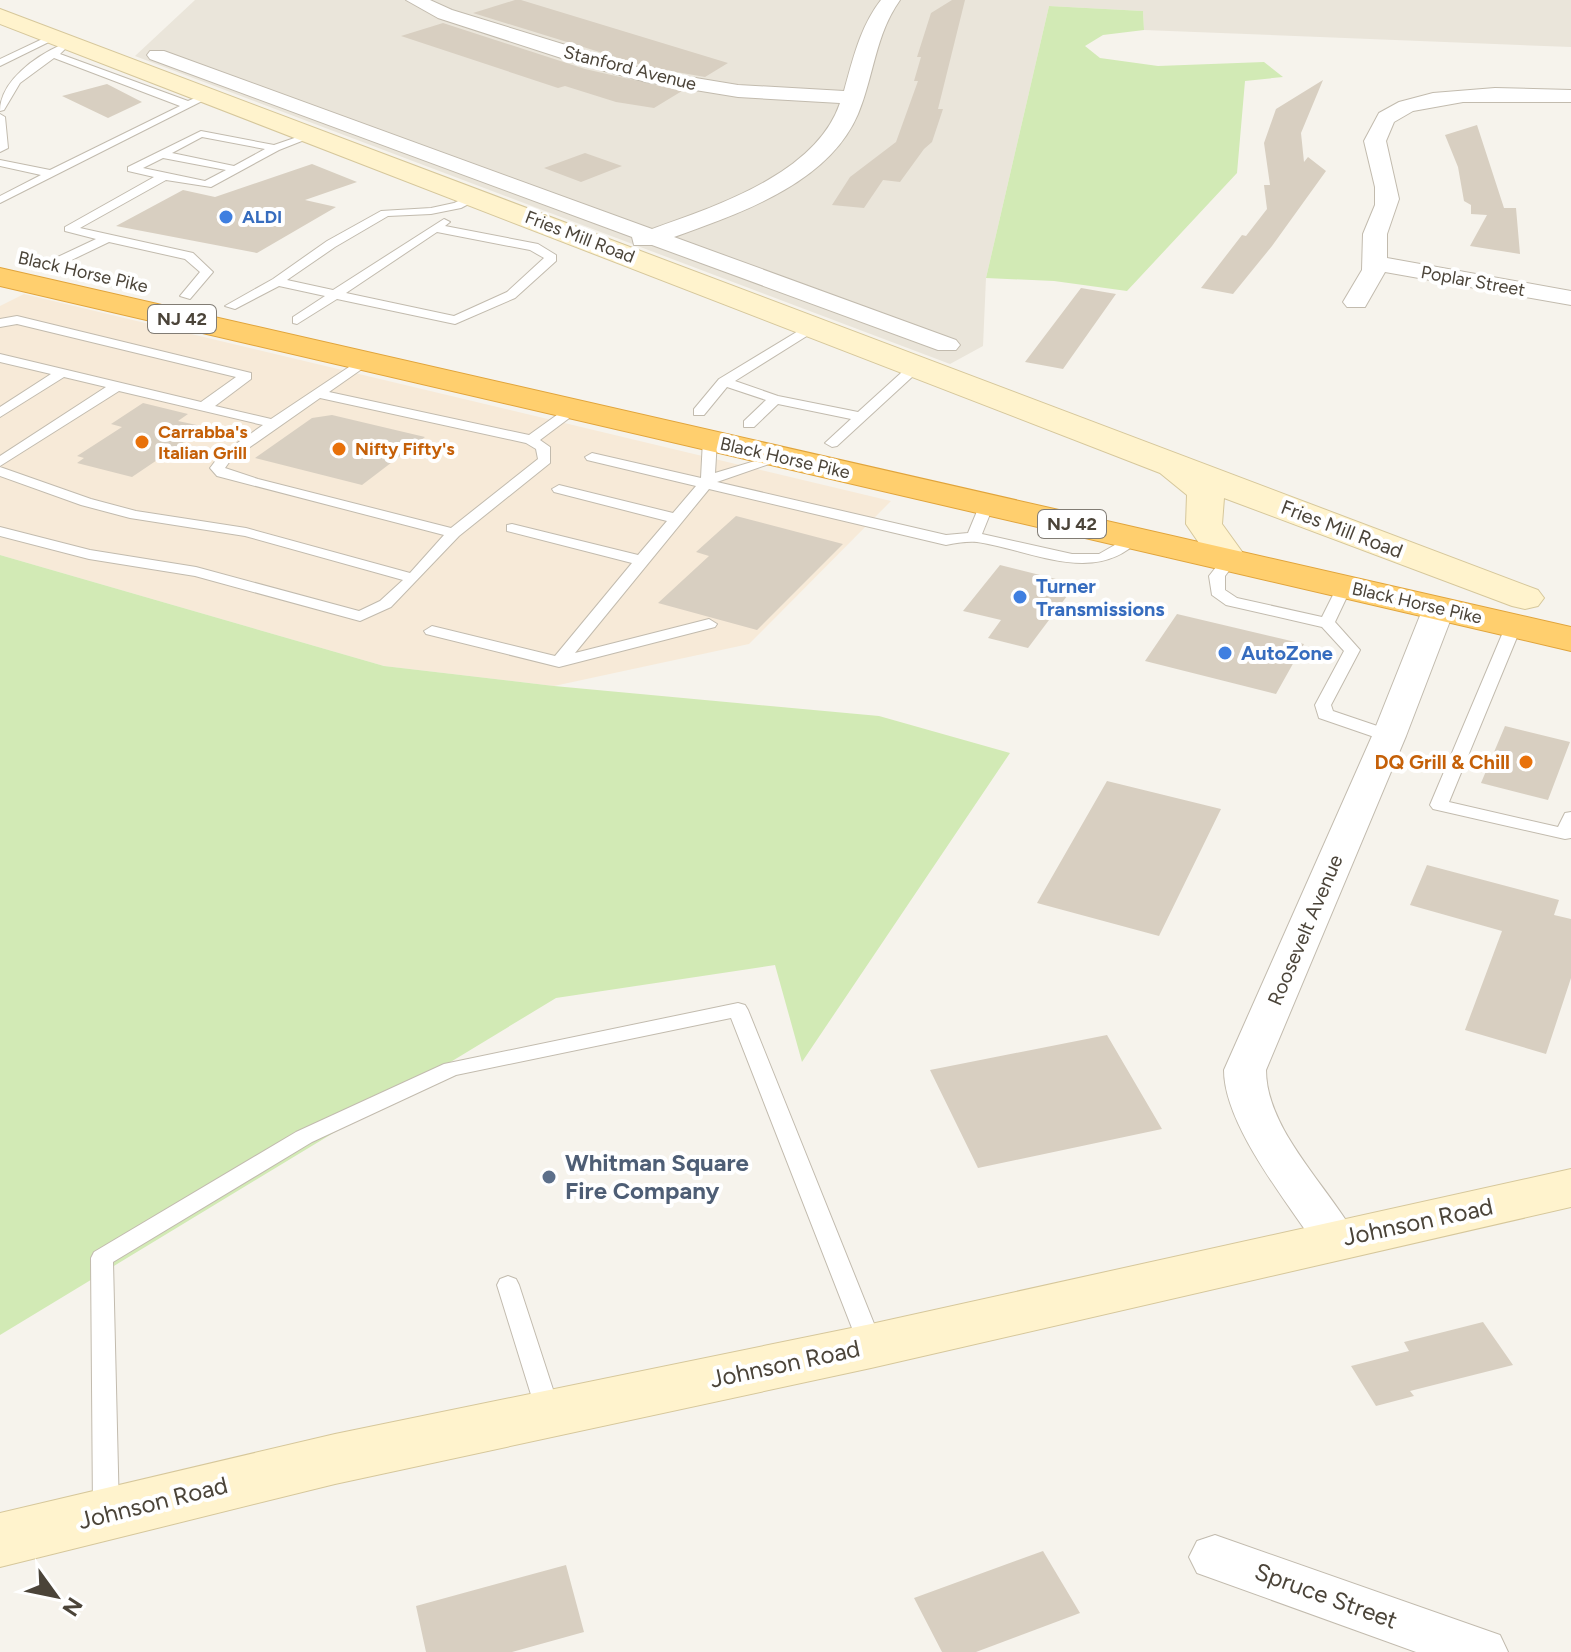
<svg xmlns="http://www.w3.org/2000/svg" width="1571" height="1652" viewBox="0 0 1571 1652" font-family="Figtree,sans-serif">
<rect width="100%" height="100%" fill="#f6f3ec"/>
<path fill="#eae5da" d="M195 0H1571V47L1144 30 1143 11 1049 6 986 278 983 346 950 364 135 56Z"/>
<path fill="#f7ead8" d="M24 294 891 501 749 644 554 686 384 666 0 555V306Z"/>
<path fill="#d2eab5" d="M1049 6 1143 11 1144 30 1103 35 1085 46 1100 58 1158 66 1264 62 1283 77 1245 81 1237 173 1127 291 1054 281 986 278Z
M0 555 384 666 554 686 879 716 1010 753 802 1062 775 965 556 998 0 1335Z"/>
<path fill="#d8cfc1" d="M515 0H521L728 63 705 77 648 67 473 13Z
M952 0H965L938 109H943L932 142 924 149 900 182 883 180 864 208 832 205 850 177 896 142 918 81H914L921 57H917L931 13Z
M443 23 585 69 682 91 654 108 616 102 565 86 558 88 401 36Z
M1323 80 1301 133 1304 162 1308 157 1326 171 1272 246 1233 294 1201 288 1242 235 1246 236 1267 209 1264 185H1270L1264 143 1276 109Z
M107 84 142 102 108 118 62 96Z
M1477 125 1504 208H1516L1520 254 1470 246 1487 215 1471 214V205L1464 201 1458 167 1445 135Z
M585 153 622 166 581 182 544 168Z
M312 164 357 182 305 200 336 207 257 253 116 226 183 190 215 197Z
M1081 288 1116 294 1063 369 1025 362Z
M143 403 188 414 178 421 206 427 132 477 77 463 84 458 77 456 122 427 111 424Z
M332 415 425 437 362 485 255 458 312 418Z
M736 516 843 544 757 630 658 603 709 556 696 552Z
M1000 565 1076 584 1028 648 988 638 1001 620 963 611Z
M1177 614 1304 644 1276 694 1145 661Z
M1505 726 1570 742 1548 800 1481 783Z
M1107 781 1221 809 1159 936 1037 903Z
M1427 865 1559 900 1554 915 1571 919V978L1546 1054 1465 1030 1502 931 1410 905Z
M1107 1035 1162 1129 978 1168 930 1070Z
M1483 1322 1513 1365 1410 1391 1414 1396 1376 1406 1351 1366 1409 1351 1404 1342Z
M1043 1551 1080 1613 976 1652H942L914 1598Z
M566 1565 584 1632 512 1652H426L416 1606Z"/>
<g fill="none" stroke-linecap="round" stroke-linejoin="round">
<g stroke="#c2bbae" stroke-width="2">
<path id="lane" d="M53 34 61 36 0 66V59Z
M61 45 66 48 60 54 188 101 209 92 214 95 0 203V196L41 175 0 166V160L50 170 180 106 54 58 20 83 4 110 0 111C0 81 36 56 61 45Z
M0 114 5 117 8 148 0 152Z
M201 131 274 145 312 132 317 135 279 150 211 187 166 180 80 228 193 253 213 272 190 299 180 296 200 272 185 259 109 242 55 268H47V262L96 239 65 231V227L154 177 128 171V167ZM202 137 265 149 234 166 172 153ZM163 158 226 170 205 181 143 168Z
M474 194 478 195V199L461 208 431 214 388 216 335 247 287 280 333 290 444 219 450 222 445 226 538 244 556 255V261L515 298 455 324 337 299 297 324 293 323V317L325 296 279 286 235 309 225 306 273 279 327 241 381 211 431 208 454 203ZM437 232 530 250 544 258 507 292 454 316 346 293Z
M17 316 251 373V379L215 406 271 419 364 357 369 358V364L329 392 529 435 568 407 573 406 580 410 540 440 550 447V463L459 536 391 607 360 621 195 576 89 559 0 536V527L90 550 196 567 359 611 380 601 403 580 245 536 130 518 81 505 0 476V467L91 499 136 511 246 528 410 573 444 535 217 476 210 468 220 455 263 425 119 391 0 466V456L106 387 64 377 0 417V407L51 374 0 362V354L201 402 236 377 17 324 0 327V319ZM320 398 526 443 536 449 538 459 451 528 258 479 225 468 230 461Z
M813 322 819 326 818 329 735 381 778 396 858 412 912 363 924 366 837 446 832 447 825 443 851 419 778 404 754 427H744V421L766 400 727 387 704 415H694V409L719 379Z
M710 436 717 440 715 473 782 453 789 457 717 482 946 535 968 533 980 504 987 500 994 504 982 534 1072 554H1099L1134 534 1141 538C1096 587 1032 550 977 542 967 541 956 543 946 545L709 489 575 653 709 619 717 624 715 627 559 667 426 634 424 631 432 626 555 656 632 563 507 531V525L512 524 638 555 667 521 554 492 552 489 559 485 673 513 696 486 587 460 585 457 592 453 701 478 703 440Z
M1229 555 1237 560 1225 576V590L1237 598 1322 617 1339 583H1349L1352 586 1335 622 1360 650 1331 705 1333 711 1395 732 1398 736 1395 740H1383L1319 718 1315 705 1344 651 1322 627 1226 605 1212 595 1209 576 1224 557Z
M1514 620 1522 625 1449 802 1558 827 1565 813 1571 812V838L1565 839 1433 809 1430 805 1506 625Z
M738 1003 745 1005 748 1010 883 1346 879 1353 871 1355 863 1353 859 1346 731 1018 456 1075 312 1142 113 1262 119 1512 115 1520 106 1523 97 1520 93 1512 91 1258 94 1252 296 1132 444 1064Z
M508 1276 516 1279 519 1285 561 1414 558 1421 549 1424 540 1421 537 1414 497 1285 500 1279Z"/>
</g>
<g stroke="#c2bbae" stroke-width="2">
<path id="street" d="M406 0H430L452 10 647 70 738 85 844 91C853 59 860 27 881 0H900C875 35 874 76 858 114 828 184 740 213 674 237L956 340 960 345 956 350H938L652 245H634L632 237 150 59 147 55 150 51H164L652 229C716 206 816 174 840 103L738 97 646 82 586 66 438 18Z
M1495 88 1571 90V102H1463L1413 111 1394 122 1386 141 1399 199 1387 234V258L1571 291V305L1385 272 1365 307H1347L1343 302 1362 270 1363 234 1375 205V187L1364 141 1379 113 1399 102 1433 93Z
M1439 599 1450 601 1455 608 1406 736 1266 1070C1266 1130 1330 1188 1358 1240L1352 1252 1336 1257 1320 1252C1289 1204 1224 1126 1224 1070L1372 736 1423 608 1428 601Z
M1215 1535 1500 1635 1508 1652H1416L1197 1573 1189 1557 1197 1541Z"/>
</g>
<g stroke="#d6c79b" stroke-width="2">
<path id="secondary" d="M0 9 1538 590 1544 598 1538 606 1525 609 1512 606 1224 498 1222 524 1248 560 1242 568 1229 571 1216 568 1186 524 1187 495 1160 473 0 24Z
M1571 1169V1207L871 1368 335 1484 0 1567V1513L335 1434 871 1324Z"/>
</g>
<g stroke="#e0a43c" stroke-width="2">
<path id="highway" d="M0 268 1571 627V651L0 286Z"/>
</g>
<use href="#lane" fill="#fff" fill-rule="evenodd"/>
<use href="#street" fill="#fff" fill-rule="evenodd"/>
<use href="#secondary" fill="#fff3cd" fill-rule="evenodd"/>
<use href="#highway" fill="#ffcf6e" fill-rule="evenodd"/>
</g>
<g fill="#3f7fe0" stroke="#fff" stroke-width="3">
<circle cx="226" cy="217" r="8"/>
<circle cx="1020" cy="597" r="8"/>
<circle cx="1225" cy="653" r="8"/>
</g>
<g fill="#e8710a" stroke="#fff" stroke-width="3">
<circle cx="142" cy="442" r="8"/>
<circle cx="339" cy="449" r="8"/>
<circle cx="1526" cy="762" r="8"/>
</g>
<circle fill="#5c6f8a" stroke="#fff" stroke-width="3" cx="549" cy="1177" r="8"/>
<g text-anchor="middle" stroke-width="8" stroke-linejoin="round" paint-order="stroke">
<g font-size="18" fill="#4b4439" stroke="#fff">
<text transform="translate(630 68) rotate(14)" y="6">Stanford Avenue</text>
<text transform="translate(580 237) rotate(21)" y="6">Fries Mill Road</text>
<text transform="translate(83 272) rotate(13)" y="6">Black Horse Pike</text>
<text transform="translate(1473 281) rotate(10)" y="6">Poplar Street</text>
<text transform="translate(785 458) rotate(13)" y="6">Black Horse Pike</text>
<text transform="translate(1417 603) rotate(13)" y="6">Black Horse Pike</text>
</g>
<g font-size="18" font-weight="bold" fill="#366cbe" stroke="#fff" text-anchor="start">
<text x="242" y="223">ALDI</text>
</g>
<g fill="#fff" stroke="#817c74" stroke-width="2">
<rect x="148" y="305" width="68" height="28" rx="6"/>
<rect x="1038" y="510" width="68" height="28" rx="6"/>
</g>
<g font-size="18" font-weight="bold" fill="#4b4439">
<text x="182" y="325">NJ 42</text>
<text x="1072" y="530">NJ 42</text>
</g>
<g font-size="18" font-weight="bold" fill="#c56008" stroke="#fff" text-anchor="start">
<text x="158" y="438">Carrabba's<tspan x="158" dy="21">Italian Grill</tspan></text>
<text x="355" y="455">Nifty Fifty's</text>
</g>
<g font-size="20" fill="#4b4439" stroke="#fff">
<text transform="translate(1342 529) rotate(21)" y="7">Fries Mill Road</text>
<text transform="translate(1305 930) rotate(-67)" y="7">Roosevelt Avenue</text>
</g>
<g font-size="20" font-weight="bold" fill="#366cbe" stroke="#fff" text-anchor="start">
<text x="1036" y="593">Turner<tspan x="1036" dy="23">Transmissions</tspan></text>
<text x="1241" y="660">AutoZone</text>
</g>
<g font-size="20" font-weight="bold" fill="#c56008" stroke="#fff" text-anchor="end">
<text x="1510" y="769">DQ Grill &amp; Chill</text>
</g>
<g font-size="24" font-weight="bold" fill="#4e5e75" stroke="#fff" text-anchor="start">
<text x="565" y="1171">Whitman Square<tspan x="565" dy="28">Fire Company</tspan></text>
</g>
<g font-size="24" fill="#4b4439" stroke="#fff">
<text transform="translate(1418 1222) rotate(-12)" y="8">Johnson Road</text>
<text transform="translate(785 1364) rotate(-12)" y="8">Johnson Road</text>
<text transform="translate(153 1503) rotate(-14)" y="8">Johnson Road</text>
<text transform="translate(1326 1596) rotate(20)" y="8">Spruce Street</text>
</g>
</g>
<g transform="translate(56 1596) rotate(123)" stroke="#ffffff" stroke-width="6" paint-order="stroke">
<path d="M0-6L14 30L0 20L-14 30Z" fill="#4b4439"/>
<text y="-12" font-size="22" font-weight="bold" text-anchor="middle" fill="#4b4439">N</text>
</g>
</svg>
